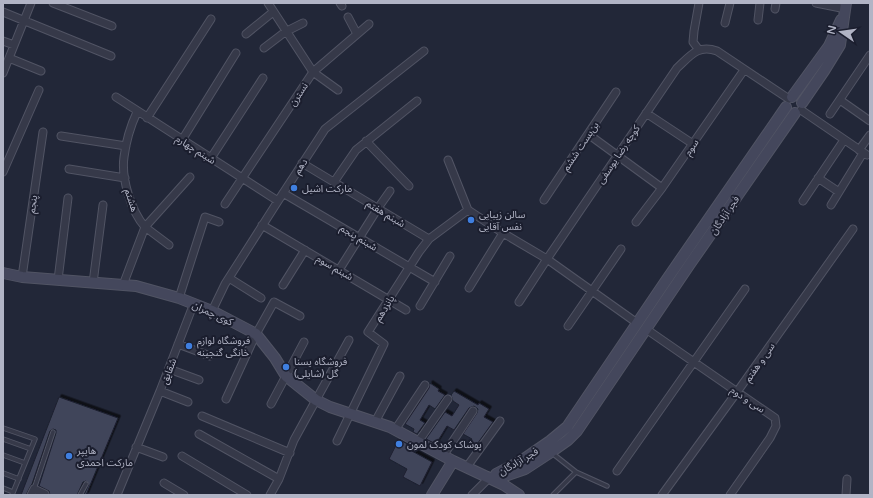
<svg xmlns="http://www.w3.org/2000/svg" width="873" height="498" viewBox="0 0 873 498" font-family="'Varela Round','Noto Sans Arabic',sans-serif">
<defs>
<filter id="shadow"><feDropShadow dx="2.5" dy="-2.5" stdDeviation="0" flood-color="#0009"/></filter>
</defs>
<rect width="100%" height="100%" fill="#222738"/>
<path fill="#41455a" stroke="#1d2030" filter="url(#shadow)" d="M430 383 439 389 438 391 445 395 435 409 429 405 420 420 425 423 417 434 413 432 414 429 405 424 429 388Z
M454 391 478 405 479 403 489 409 484 417 493 422 475 447 469 443 472 439 463 434 477 413 478 409 474 406 469 408 454 430 447 426 436 444 426 439 445 412 452 416 459 405 453 401 451 395Z
M59 397 118 418 86 495H84L89 484 86 481 83 482 77 495H50L49 491 39 486 56 433V430L53 429 50 431 32 484 30 487 26 495H21Z
M399 439 414 448 412 451 432 462 420 486 403 477 407 469 389 459Z"/>
<g fill="none" stroke-linecap="round" stroke-linejoin="round">
<g stroke="#515464" stroke-width="5.5">
<path id="lane" d="M3 428 35 439 12 495
M3 439 31 449
M552 453 576 472
M3 455 25 463
M3 473 19 479
M3 488 13 492
M34 489 53 432
M80 495 86 484
M553 495 576 472 607 486"/>
</g>
<g stroke="#515464" stroke-width="9">
<path id="street" d="M53 3 112 26
M268 3 313 72 338 90
M340 3 342 6
M816 3 846 9
M775 9 776 3
M3 12 111 56
M348 17 357 34
M758 20 760 3
M725 23 730 3
M246 34 273 12
M3 41 14 45
M264 48 285 32 303 23
M699 50 693 42 694 31 699 3
M9 58 41 71
M3 73 31 3
M116 97 278 201
M840 100 870 121
M801 110 867 155
M646 113 693 144
M830 114 870 55
M147 118 211 19
M588 134 662 188
M61 136 126 146
M182 140 236 53
M366 141 409 186
M859 150 870 135
M211 158 263 78
M448 160 468 210 503 233 547 259 519 302
M302 163 429 239
M69 169 125 178
M3 172 39 90
M818 178 839 192
M334 182 356 150 417 101
M283 193 435 282
M544 200 616 92
M803 201 844 140
M225 204 313 72 369 24
M831 205 863 153
M636 222 662 188 744 70
M262 225 406 310
M169 245 145 227 190 177
M339 270 378 208 390 191
M22 277 43 132
M229 278 261 298
M58 280 68 198
M93 283 103 205
M123 285 145 227C131 211 121 178 124 157 126 141 131 125 137 112
M283 285 305 250
M469 288 503 233
M179 298 205 217 219 222
M420 306 450 256
M212 311 225 284 278 201 325 129 424 51
M637 323 547 259 677 68C690 56 698 44 717 51L789 99
M568 326 621 249
M646 329 775 418 776 426 770 438 730 495
M178 344 210 356
M169 369 199 380
M160 391 188 402
M226 399 256 334 274 302 300 316
M271 404 304 342
M202 416 290 453
M375 422 400 376
M395 430 425 385
M199 434 279 479
M337 441 384 344 368 332 419 252 429 239 468 210
M418 442 448 399
M136 447 163 457
M182 456 247 495
M443 456 473 411
M466 468 500 421
M617 471 745 289
M164 483 184 495
M31 495 34 489 45 494 44 495
M117 495 160 391 194 303
M270 495 279 479 294 440 349 340
M472 495 489 478
M662 495 737 392 853 229
M846 495 847 479"/>
</g>
<g stroke="#515464" stroke-width="12">
<path id="secondary" d="M792 97 829 46 841 20
M802 103 824 71 840 45 846 3
M3 273 22 277 136 286 179 298 212 311 256 334 275 358 286 376 316 400 330 407 390 427 453 461 504 485 519 495
M496 474 521 461 550 441 567 427 665 282 786 107
M489 478 505 476 525 469 551 452 568 440 577 431 690 264 795 113
M432 495 453 461"/>
</g>
<use href="#lane" stroke="#363949" stroke-width="3.5"/>
<use href="#street" stroke="#363949" stroke-width="7"/>
<use href="#secondary" stroke="#44475c" stroke-width="10"/>
</g>
<g fill="#3f7fe0" stroke="#1b1e2e" stroke-width="1.5">
<circle cx="294" cy="188" r="4"/>
<circle cx="471" cy="220" r="4"/>
<circle cx="189" cy="346" r="4"/>
<circle cx="286" cy="367" r="4"/>
<circle cx="399" cy="444" r="4"/>
<circle cx="69" cy="456" r="4"/>
</g>
<g text-anchor="middle" stroke-width="4" stroke-linejoin="round" paint-order="stroke">
<g font-size="10" fill="#b1b4c5" stroke="#1b1e2e">
<text transform="translate(298 94) rotate(-57)" y="4">نسترن</text>
<text transform="translate(580 146) rotate(-56)" y="4">بن‌بست ششم</text>
<text transform="translate(691 147) rotate(-56)" y="4">سوم</text>
<text transform="translate(196 149) rotate(32)" y="4">شبنم چهارم</text>
<text transform="translate(618 154) rotate(-56)" y="4">کوچه رضا یوسفی</text>
<text transform="translate(300 166) rotate(-57)" y="4">دهم</text>
<text transform="translate(132 200) rotate(72)" y="4">هشتم</text>
<text transform="translate(32 204) rotate(-82)" y="4">پنجم</text>
<text transform="translate(386 213) rotate(31)" y="4">شبنم هفتم</text>
<text transform="translate(724 215) rotate(-56)" y="4">فجر آزادگان</text>
<text transform="translate(359 237) rotate(31)" y="4">شبنم پنجم</text>
<text transform="translate(335 267) rotate(30)" y="4">شبنم سوم</text>
<text transform="translate(384 308) rotate(-58)" y="4">پانزدهم</text>
<text transform="translate(213 313) rotate(25)" y="4">کوی چمران</text>
<text transform="translate(759 362) rotate(-55)" y="4">سی و هفتم</text>
<text transform="translate(168 371) rotate(-69)" y="4">شقایق</text>
<text transform="translate(748 399) rotate(34)" y="4">سی و دوم</text>
<text transform="translate(518 461) rotate(-31)" y="4">فجر آزادگان</text>
</g>
<g font-size="10" fill="#b1b4c5" stroke="#1b1e2e" text-anchor="start">
<text x="302" y="192">مارکت اشیل</text>
<text x="479" y="218">سالن زیبایی<tspan x="479" dy="12">نفس آقایی</tspan></text>
<text x="197" y="344">فروشگاه لوازم<tspan x="197" dy="12">خانگی گنجینه</tspan></text>
<text x="294" y="365">فروشگاه یسنا<tspan x="294" dy="12">گل (شایلی)</tspan></text>
<text x="407" y="448">پوشاک کودک لمون</text>
<text x="77" y="454">هایپر<tspan x="77" dy="12">مارکت احمدی</tspan></text>
</g>
</g>
<rect width="873" height="498" fill="none" stroke="#b1b4c5" stroke-width="8"/>
<g transform="translate(841 32) rotate(283)" stroke="#1b1e2e" stroke-width="3" paint-order="stroke">
<path d="M0-3L7 15L0 10L-7 15Z" fill="#b1b4c5"/>
<text y="-6" font-size="11" font-weight="bold" text-anchor="middle" fill="#b1b4c5">N</text>
</g>
</svg>
